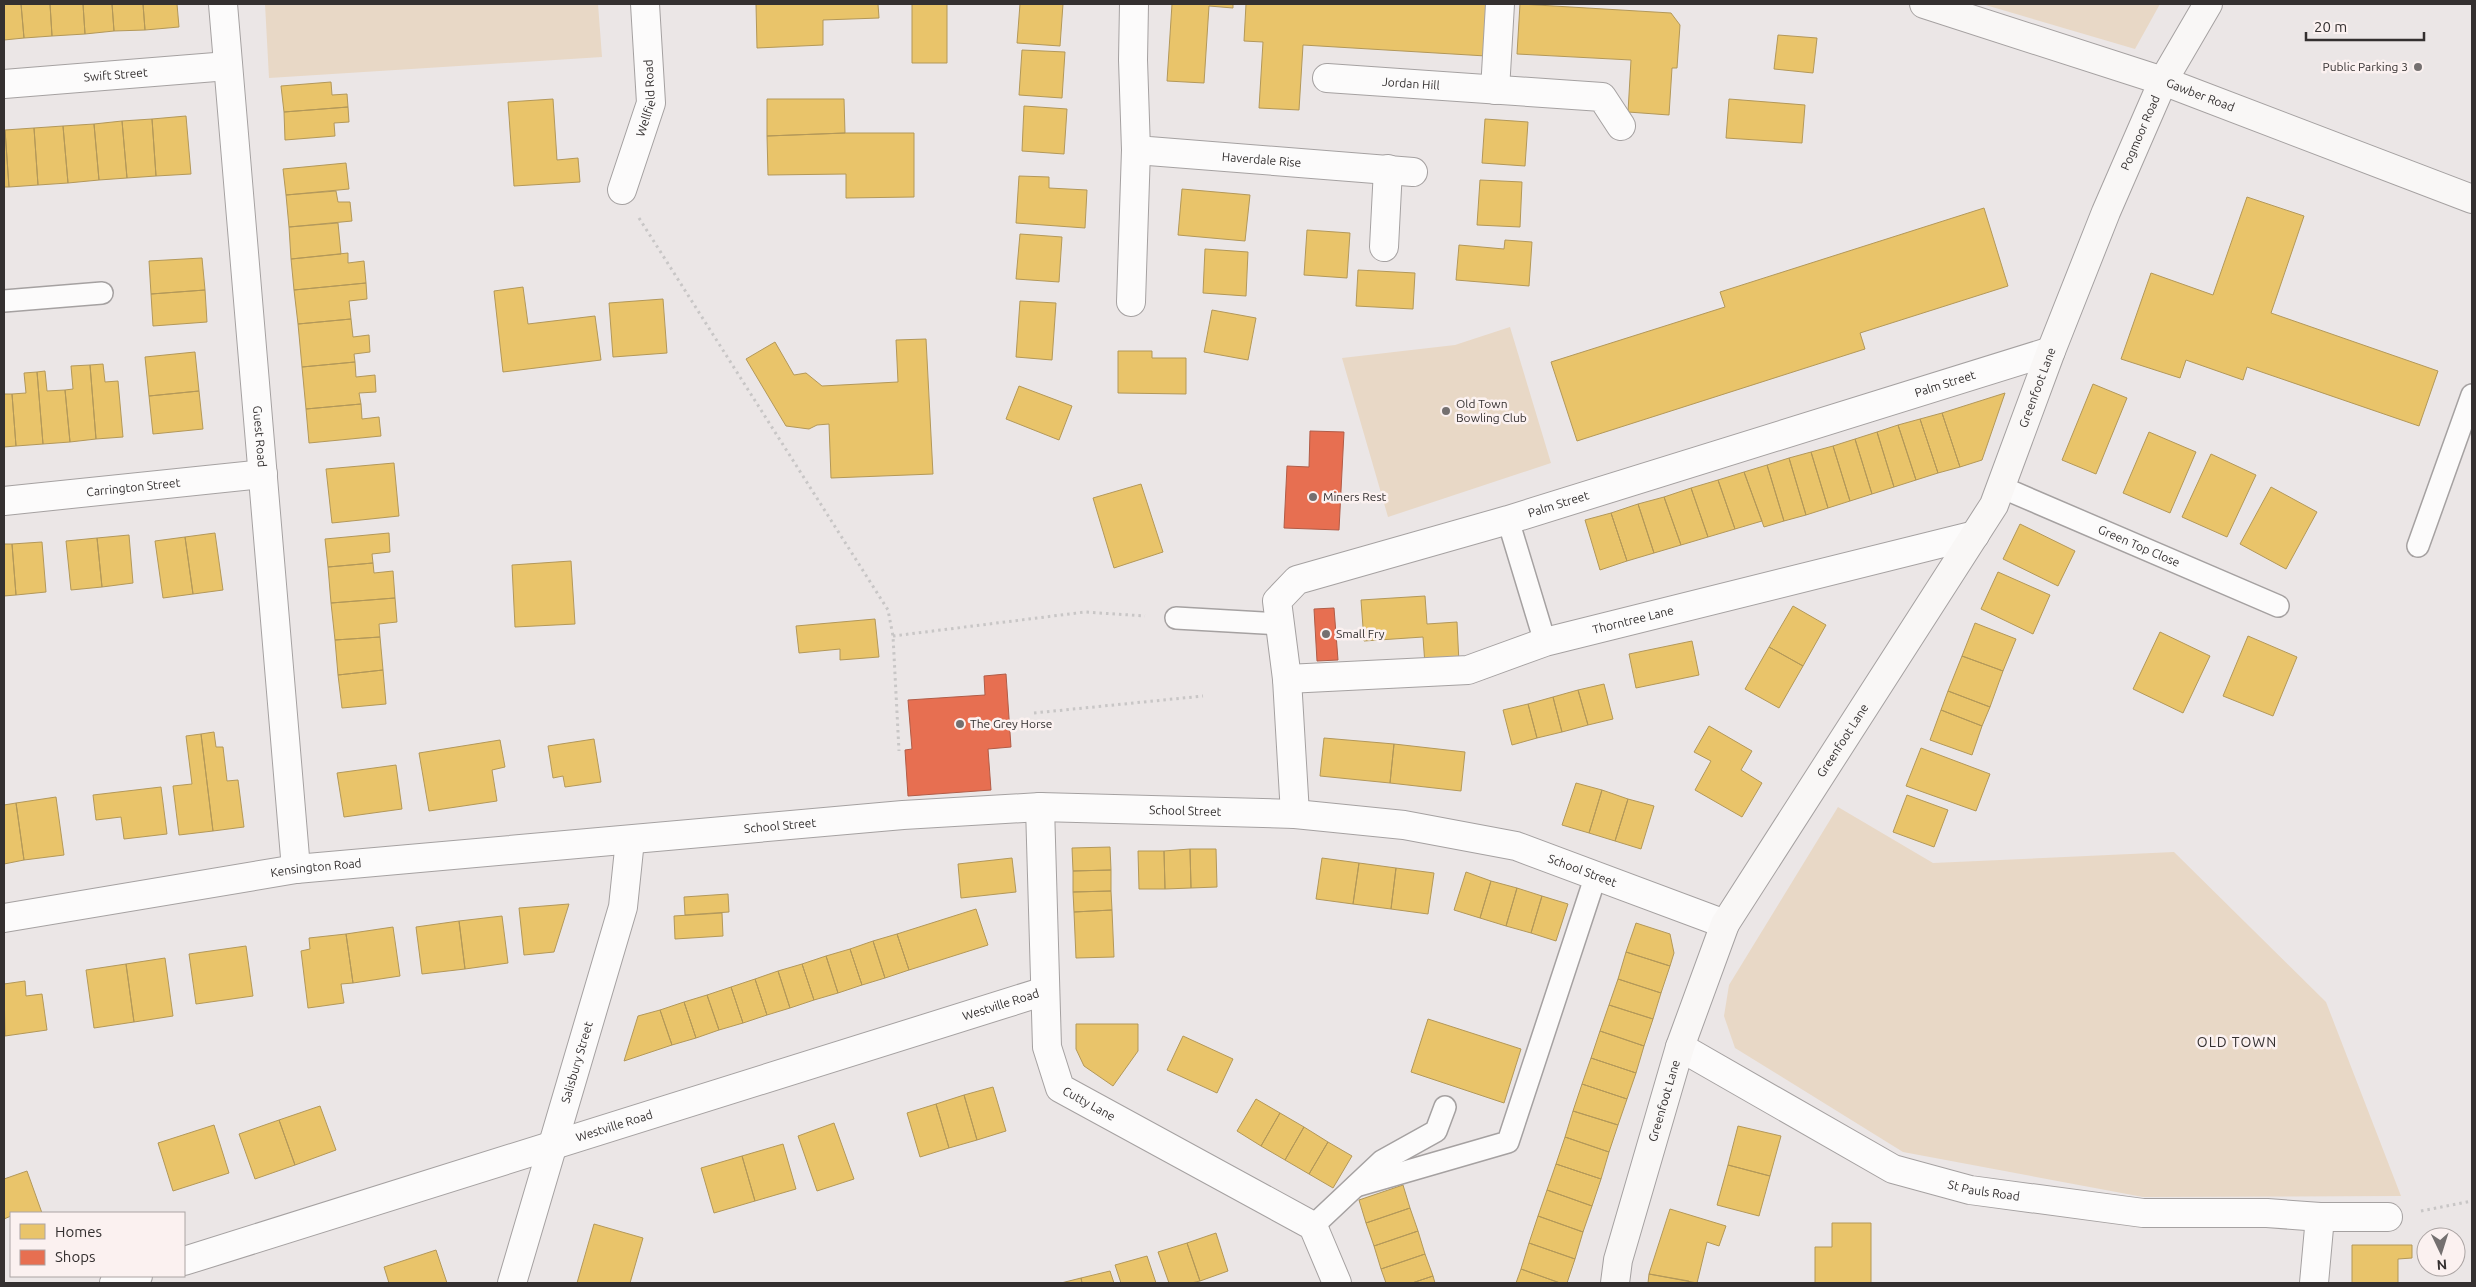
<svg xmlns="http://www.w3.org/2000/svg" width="2476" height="1287" viewBox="0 0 2476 1287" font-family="Ubuntu,sans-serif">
<rect width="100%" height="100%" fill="#ebe6e6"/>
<path fill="#e8d8c6" d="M265 4H598L602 57 269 78Z
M1982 4H2160L2135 49Z
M1510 327 1551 463 1388 517 1342 358 1455 345Z
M1838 807 1933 863 2174 852 2326 1002 2401 1196 2143 1197 1903 1152 1735 1048 1724 1016 1729 985Z"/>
<path fill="#e9c46a" stroke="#b39859" d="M4 4H21L24 38 4 40Z
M21 4H50L52 36 24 38Z
M50 4H83L85 34 52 36Z
M83 4H112L114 31 85 34Z
M112 4H143L145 30 114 31Z
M143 4H177L179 27 145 30Z
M756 4H878L879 18 823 20V45L757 48Z
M912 4H947V63H912Z
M1020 4H1063L1060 46 1017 43Z
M1172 4H1233V8L1209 6 1204 83 1167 81Z
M1246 4H1489L1486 56 1303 45 1299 110 1259 108 1263 42 1244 41Z
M1520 4 1671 13 1680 25 1677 68H1672L1669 115 1628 112 1631 60 1517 54Z
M1778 35 1817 38 1813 73 1774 69Z
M1022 50 1065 52 1062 98 1019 95Z
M331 82 332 95 347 94 348 107 284 112 281 86Z
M553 99 557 160 578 158 580 182 514 186 508 102Z
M767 99H844L845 133 767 136Z
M1729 99 1805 105 1802 143 1726 138Z
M1024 106 1067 109 1064 154 1022 151Z
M348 107 349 122 334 123 335 136 285 140 284 112Z
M186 116 191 174 156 176 152 119Z
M152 119 156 176 127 178 122 121Z
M1485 119 1528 122 1525 166 1482 163Z
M122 121 127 178 99 180 94 124Z
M94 124 99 180 68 183 63 126Z
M63 126 68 183 38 185 34 128Z
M34 128 38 185 9 187 5 130Z
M5 130 9 187H4V131Z
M845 133H914V197L846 198V174L768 175 767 136Z
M346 163 349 189 286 195 283 169Z
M1019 176 1049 177V188L1087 190 1085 228 1016 223Z
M1480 180 1522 182 1520 227 1477 225Z
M1182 189 1250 195 1245 241 1178 235Z
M336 191 338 202H350L352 221 289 227 286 195Z
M2247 197 2304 216 2271 313 2438 371 2419 426 2247 367 2243 380 2186 360 2180 378 2121 359 2151 273 2213 295Z
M1984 208 2008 286 1860 333 1865 349 1577 441 1551 362 1725 307 1720 292Z
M338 223 341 254 291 259 289 227Z
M1307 230 1350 233 1347 278 1304 275Z
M1020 234 1062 237 1059 282 1016 279Z
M1505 240 1532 242 1529 286 1456 280 1459 245 1504 249Z
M1205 249 1248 252 1246 296 1203 293Z
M348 253V263L364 261 366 283 294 290 291 259Z
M202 258 205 290 151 294 149 261Z
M1358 270 1415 273 1413 309 1356 306Z
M366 283 367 299 349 301 351 319 298 324 294 290Z
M523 287 528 324 595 316 601 360 503 372 494 291Z
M205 290 207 322 153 326 151 294Z
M663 299 667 353 613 357 609 303Z
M1020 301 1056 303 1052 360 1016 357Z
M1212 310 1256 318 1248 360 1204 352Z
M351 319 353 337 369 335 370 352 354 354 355 362 302 367 298 324Z
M926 339 933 474 831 478 829 424 817 425 809 429 786 426 746 359 775 342 794 375 806 373 822 386 898 382 896 340Z
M1118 351H1152V358H1186V394L1118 393Z
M195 352 199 391 149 396 145 357Z
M355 362 356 377 375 375 376 392 359 393 361 404 306 409 302 367Z
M103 364 105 382 118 381 123 437 96 439 90 365Z
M90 365 96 439 70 442 65 390 73 389 71 366Z
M45 371 47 391 65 390 70 442 43 444 37 372Z
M37 372 43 444 16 446 12 394 26 393 24 373Z
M2093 384 2127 398 2096 474 2062 460Z
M1019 386 1072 406 1059 440 1006 419Z
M199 391 203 429 153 434 149 396Z
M2005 393 1982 460 1960 467 1942 413Z
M4 394H12L16 446 4 447Z
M361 404 362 419 379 417 381 436 309 443 306 409Z
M1942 413 1960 467 1938 473 1920 419Z
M1920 419 1938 473 1916 480 1898 425Z
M1898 425 1916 480 1894 487 1877 432Z
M1877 432 1894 487 1872 494 1855 439Z
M2149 432 2196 452 2170 513 2123 493Z
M1855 439 1872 494 1850 501 1833 446Z
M1833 446 1850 501 1828 508 1811 452Z
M1811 452 1828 508 1806 515 1789 458Z
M2211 454 2256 475 2227 537 2182 517Z
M1789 458 1806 515 1784 521 1767 465Z
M394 463 399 516 332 523 326 469Z
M1767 465 1784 521 1764 527 1744 472Z
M1744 472 1762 521 1735 529 1718 480Z
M1718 480 1735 529 1708 537 1691 488Z
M1141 484 1163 552 1114 568 1093 498Z
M2271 487 2317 512 2286 569 2240 544Z
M1691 488 1708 537 1681 545 1664 497Z
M1664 497 1681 545 1654 553 1638 504Z
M1638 504 1654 553 1627 561 1611 513Z
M1611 513 1627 561 1600 570 1585 520Z
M2020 524 2075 551 2058 586 2003 559Z
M215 533 223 590 193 594 185 537Z
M389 533 390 552 372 554 373 563 328 567 325 539Z
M129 535 133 583 102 587 97 538Z
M185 537 193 594 163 598 155 541Z
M97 538 102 587 71 590 66 541Z
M42 542 46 592 16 595 12 544Z
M4 544H12L16 595 4 596Z
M571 561 575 624 515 627 512 565Z
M373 563 374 573 393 571 395 598 331 603 328 567Z
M1998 572 2050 595 2033 634 1981 609Z
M1425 596 1427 624 1457 622 1459 663 1425 665 1423 637 1364 641 1361 600Z
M395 598 397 622 379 624 380 637 335 640 331 603Z
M1793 606 1826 625 1803 666 1769 647Z
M875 619 879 657 840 660V649L799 653 796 626Z
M1975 623 2016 639 2003 671 1962 656Z
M2160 632 2210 656 2183 713 2133 689Z
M2248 636 2297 657 2273 716 2223 696Z
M380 637 383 670 338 675 335 640Z
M1692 641 1699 675 1636 688 1629 654Z
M1769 647 1803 666 1779 708 1745 689Z
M1962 656 2003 671 1990 707 1948 691Z
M383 670 386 704 342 708 338 675Z
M1604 684 1613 719 1588 725 1578 690Z
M1578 690 1588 725 1562 732 1553 697Z
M1948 691 1990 707 1982 726 1941 710Z
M1553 697 1562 732 1537 738 1528 704Z
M1528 704 1537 738 1512 745 1503 710Z
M1941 710 1982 726 1972 755 1930 740Z
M1709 726 1752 751 1741 770 1762 783 1742 817 1695 790 1711 761 1694 752Z
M214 732 216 747H223L227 781 238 780 244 827 213 831 201 734Z
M201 734 213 831 179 835 173 786 192 784 186 736Z
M1324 738 1394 744 1390 783 1320 776Z
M594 739 601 782 565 787 563 776 553 778 548 746Z
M500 740 505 767 492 770 497 801 429 811 419 753Z
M1394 744 1465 752 1461 791 1390 783Z
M1921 748 1990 774 1976 811 1906 786Z
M396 765 402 809 344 817 337 773Z
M1576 783 1602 790 1589 833 1562 825Z
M161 787 167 834 124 839 121 817 96 820 93 795Z
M1602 790 1628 799 1615 841 1589 833Z
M1907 795 1948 810 1934 847 1893 832Z
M56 797 64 855 24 860 16 803Z
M1628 799 1654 806 1641 849 1615 841Z
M16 803 24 860 4 864V805Z
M1110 847 1111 870 1073 871 1072 848Z
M1190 849H1216L1217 887 1191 888Z
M1190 849 1191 888 1165 889 1164 851Z
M1138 851H1164L1165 889H1139Z
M1012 858 1016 892 961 898 958 864Z
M1322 858 1359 863 1353 904 1316 899Z
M1359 863 1396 868 1391 909 1353 904Z
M1396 868 1434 873 1428 914 1391 909Z
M1111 870V891L1073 892V871Z
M1466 872 1491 881 1480 918 1454 910Z
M1491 881 1517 888 1506 926 1480 918Z
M1517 888 1542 896 1531 933 1506 926Z
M1111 891 1112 910 1074 912 1073 892Z
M728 894 729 912 685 915 684 897Z
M1542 896 1568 904 1556 941 1531 933Z
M569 904 554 952 524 955 519 908Z
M976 909 988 945 909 970 897 934Z
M1112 910 1114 957 1076 958 1074 912Z
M722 913 723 936 675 939 674 916Z
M502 916 508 963 465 969 459 921Z
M459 921 465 969 422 974 416 927Z
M1636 923 1670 934 1674 953 1670 966 1626 952Z
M393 927 400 976 353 983 346 934Z
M346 934 353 983 341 984 344 1003 308 1008 301 951 310 949 309 938Z
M897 934 909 970 885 978 873 941Z
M873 941 885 978 862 985 850 949Z
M246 946 253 996 196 1004 189 954Z
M850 949 862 985 838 993 826 956Z
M1626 952 1670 966 1661 993 1618 979Z
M826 956 838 993 814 1000 802 964Z
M165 958 173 1016 134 1022 126 964Z
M126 964 134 1022 94 1028 86 970Z
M802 964 814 1000 790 1008 778 971Z
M778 971 790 1008 767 1015 755 979Z
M755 979 767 1015 743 1023 731 987Z
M1618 979 1661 993 1653 1019 1609 1005Z
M25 981 26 996 42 994 47 1030 5 1036 4 984Z
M731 987 743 1023 719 1030 707 995Z
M707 995 719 1030 696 1038 684 1002Z
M684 1002 696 1038 672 1045 660 1010Z
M1609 1005 1653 1019 1644 1046 1600 1031Z
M660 1010 672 1045 624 1061 638 1016Z
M1428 1019 1521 1049 1504 1103 1411 1072Z
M1076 1024H1138V1051L1113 1086 1084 1066 1076 1049Z
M1600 1031 1644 1046 1636 1073 1591 1058Z
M1183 1036 1233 1059 1217 1093 1167 1070Z
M1591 1058 1636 1073 1627 1099 1582 1084Z
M1582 1084 1627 1099 1618 1125 1573 1111Z
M993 1087 1006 1131 977 1140 964 1095Z
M964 1095 977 1140 949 1148 936 1104Z
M1256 1099 1280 1113 1261 1146 1237 1131Z
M936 1104 949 1148 920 1157 907 1113Z
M320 1106 336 1150 295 1165 279 1120Z
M1573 1111 1618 1125 1609 1152 1565 1137Z
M1280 1113 1304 1127 1285 1160 1261 1146Z
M279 1120 295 1165 255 1179 239 1134Z
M834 1123 854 1179 817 1191 798 1136Z
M214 1125 229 1173 173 1191 158 1143Z
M1738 1126 1781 1136 1770 1176 1728 1165Z
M1304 1127 1328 1142 1309 1174 1285 1160Z
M1565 1137 1609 1152 1601 1179 1556 1164Z
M1328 1142 1352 1156 1333 1188 1309 1174Z
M783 1144 796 1189 755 1201 742 1156Z
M742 1156 755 1201 714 1213 701 1168Z
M1556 1164 1601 1179 1592 1206 1547 1190Z
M1728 1165 1770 1176 1759 1216 1717 1205Z
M27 1171 42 1213H11V1216L4 1219V1179Z
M1403 1185 1410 1208 1366 1223 1359 1200Z
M1547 1190 1592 1206 1583 1232 1538 1216Z
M1410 1208 1418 1231 1374 1246 1366 1223Z
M1670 1209 1726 1226 1719 1246 1707 1242 1697 1283 1649 1274Z
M1538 1216 1583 1232 1575 1259 1529 1243Z
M1832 1223H1871V1283H1815V1247H1832Z
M594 1224 643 1238 630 1283H577Z
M1418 1231 1425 1254 1381 1269 1374 1246Z
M1216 1233 1228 1271 1200 1281 1187 1243Z
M1187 1243 1200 1281 1191 1283H1169L1158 1252Z
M1529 1243 1575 1259 1567 1283H1560L1521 1269Z
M2352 1245H2412V1258L2398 1259V1283H2352Z
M436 1250 447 1283H389L384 1267Z
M1425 1254 1433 1276 1412 1283H1386L1381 1269Z
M1147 1256 1156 1283H1121L1115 1265Z
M1521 1269 1560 1283H1516Z
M1110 1271 1114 1283H1082L1081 1278Z
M1649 1274 1689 1281V1283H1648Z
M1433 1276 1435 1283H1412Z
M1081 1278 1082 1283H1061Z"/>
<path fill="#e76f51" stroke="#b15c47" d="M1310 431 1344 432 1339 530 1284 528 1287 466 1309 467Z
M1334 608 1338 660 1317 661 1314 609Z
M1006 674 1011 747 988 749 991 790 908 796 905 750 912 749 908 700 985 695 984 676Z"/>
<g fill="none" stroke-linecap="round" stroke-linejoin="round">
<g stroke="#a5a1a1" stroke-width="24">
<g id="lane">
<path d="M4 301 102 293"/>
<path id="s1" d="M2001 487 2278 606"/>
<path d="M1508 520 1545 642"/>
<path d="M2418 546 2472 395"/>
<path d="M1176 618 1280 624"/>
<path d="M1356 1186 1508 1142 1596 875"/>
<path d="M1313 1226 1382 1161 1436 1131 1445 1107"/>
</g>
</g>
<g stroke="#a5a1a1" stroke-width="30">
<g id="street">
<path id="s2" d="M223 4 296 869"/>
<path id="s3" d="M1134 4 1133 60 1136 150 1413 172"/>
<path id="s4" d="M1327 78 1602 97 1621 126"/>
<path id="s5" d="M4 84 228 66"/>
<path d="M1495 90 1500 4"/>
<path id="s6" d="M622 190 651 103 645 4"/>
<path d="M1384 247 1388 169"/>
<path d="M1131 302 1136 150"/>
<path id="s7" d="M4 501 263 474"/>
<path id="s8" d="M1287 679 1468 670 1545 642 1975 535"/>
<path id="s9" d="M1040 807 1047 1047 1060 1088 1313 1226 1337 1283"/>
<path id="s10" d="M1295 814 1287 679 1277 601 1297 580 1508 520 2051 351"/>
<path id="s11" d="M4 918 296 869 903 815 1040 807 1295 814 1404 825 1516 846 1725 924"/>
<path id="s12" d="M1680 1047 1893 1169 1970 1190 2143 1213H2267L2320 1217 2314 1283"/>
<path d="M2320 1217H2388"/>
<path id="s13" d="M184 1261 1045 991"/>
<path d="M114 1283 138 1276"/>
<path id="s14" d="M512 1283 623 907 630 840"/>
</g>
</g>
<g stroke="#a5a1a1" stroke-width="30">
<g id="secondary">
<path id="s15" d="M1924 4 2163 81 2472 199"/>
<path id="s16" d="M1615 1283 1618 1260 1680 1047 1725 924 1994 505 2051 351 2106 212 2163 81 2208 4"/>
</g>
</g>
<path stroke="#c8c6c6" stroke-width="3" stroke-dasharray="2.5 4" stroke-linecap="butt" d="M639 218 888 610 893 636 899 751
M893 636 1085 612 1145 616
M1034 713 1203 696
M2421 1211 2472 1201"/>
<use href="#lane" stroke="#fcfbfb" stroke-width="21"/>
<use href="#street" stroke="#fcfbfb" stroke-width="28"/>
<use href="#secondary" stroke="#f9f7f6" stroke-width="28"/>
</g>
<g fill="#747070" stroke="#fbf1f0" stroke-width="2">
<circle cx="2418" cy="67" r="5"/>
<circle cx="1446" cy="411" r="5"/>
<circle cx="1313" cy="497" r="5"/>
<circle cx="1326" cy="634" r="5"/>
<circle cx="960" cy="724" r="5"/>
</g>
<g text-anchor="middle" stroke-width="5" stroke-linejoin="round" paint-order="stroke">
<g font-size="12" fill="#343030" stroke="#fbf1f0" text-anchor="start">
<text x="2408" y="71" text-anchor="end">Public Parking 3</text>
<text x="1456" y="408">Old Town<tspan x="1456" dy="14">Bowling Club</tspan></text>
<text x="1323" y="501">Miners Rest</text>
<text x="1336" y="638">Small Fry</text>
<text x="970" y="728">The Grey Horse</text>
</g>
<g font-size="12" fill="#343030" stroke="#fbf1f0">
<text dy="4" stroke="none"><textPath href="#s5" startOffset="112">Swift Street</textPath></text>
<text dy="4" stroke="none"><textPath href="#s4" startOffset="84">Jordan Hill</textPath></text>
<text dy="4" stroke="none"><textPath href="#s15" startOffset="291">Gawber Road</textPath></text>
<text dy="4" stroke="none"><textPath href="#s6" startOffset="96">Wellfield Road</textPath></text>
<text dy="4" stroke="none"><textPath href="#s16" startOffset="1274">Pogmoor Road</textPath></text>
<text dy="4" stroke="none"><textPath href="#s3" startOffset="272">Haverdale Rise</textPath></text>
<text dy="4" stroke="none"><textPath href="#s10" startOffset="920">Palm Street</textPath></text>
<text dy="4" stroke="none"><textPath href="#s16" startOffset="999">Greenfoot Lane</textPath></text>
<text dy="4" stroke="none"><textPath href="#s2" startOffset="434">Guest Road</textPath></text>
<text dy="4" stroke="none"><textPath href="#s7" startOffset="130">Carrington Street</textPath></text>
<text dy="4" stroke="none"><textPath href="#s10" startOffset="515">Palm Street</textPath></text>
<text dy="4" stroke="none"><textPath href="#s1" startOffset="150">Green Top Close</textPath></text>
<text dy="4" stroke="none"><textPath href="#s8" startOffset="354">Thorntree Lane</textPath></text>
<text dy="4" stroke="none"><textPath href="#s16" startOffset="594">Greenfoot Lane</textPath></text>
<text dy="4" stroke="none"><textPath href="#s11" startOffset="1188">School Street</textPath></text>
<text dy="4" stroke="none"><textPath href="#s11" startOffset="782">School Street</textPath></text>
<text dy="4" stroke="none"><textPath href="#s11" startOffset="316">Kensington Road</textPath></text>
<text dy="4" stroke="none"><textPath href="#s11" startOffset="1592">School Street</textPath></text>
<text dy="4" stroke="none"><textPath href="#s13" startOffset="856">Westville Road</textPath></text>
<text dy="4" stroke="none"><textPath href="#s14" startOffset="230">Salisbury Street</textPath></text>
<text dy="4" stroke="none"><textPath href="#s16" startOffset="189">Greenfoot Lane</textPath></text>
<text dy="4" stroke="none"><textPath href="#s9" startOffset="316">Cutty Lane</textPath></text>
<text dy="4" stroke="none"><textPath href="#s13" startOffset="451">Westville Road</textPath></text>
<text dy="4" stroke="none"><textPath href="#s12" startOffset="339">St Pauls Road</textPath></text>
</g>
<g font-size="14" letter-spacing="1" fill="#343030" stroke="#fbf1f0">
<text x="2237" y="1047">OLD TOWN</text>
</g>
</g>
<rect width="2476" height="1287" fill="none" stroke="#343030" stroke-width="10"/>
<rect x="10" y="1212" width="175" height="65" fill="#fbf1f0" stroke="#aba4a3"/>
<rect x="20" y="1224" width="25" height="15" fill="#e9c46a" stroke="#aba4a3"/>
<text x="55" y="1237" font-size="15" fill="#343030">Homes</text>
<rect x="20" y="1250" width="25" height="15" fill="#e76f51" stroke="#aba4a3"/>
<text x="55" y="1262" font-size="15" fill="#343030">Shops</text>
<g transform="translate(2441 1252) rotate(176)"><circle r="24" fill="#fbf1f0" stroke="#aba4a3"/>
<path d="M0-4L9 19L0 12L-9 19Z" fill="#747070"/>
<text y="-8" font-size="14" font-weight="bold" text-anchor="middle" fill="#343030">N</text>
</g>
<path d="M2306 32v8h118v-8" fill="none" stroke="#343030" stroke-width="2.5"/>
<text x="2314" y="32" font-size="15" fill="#343030" stroke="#fbf1f0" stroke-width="4" paint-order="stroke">20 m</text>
</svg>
